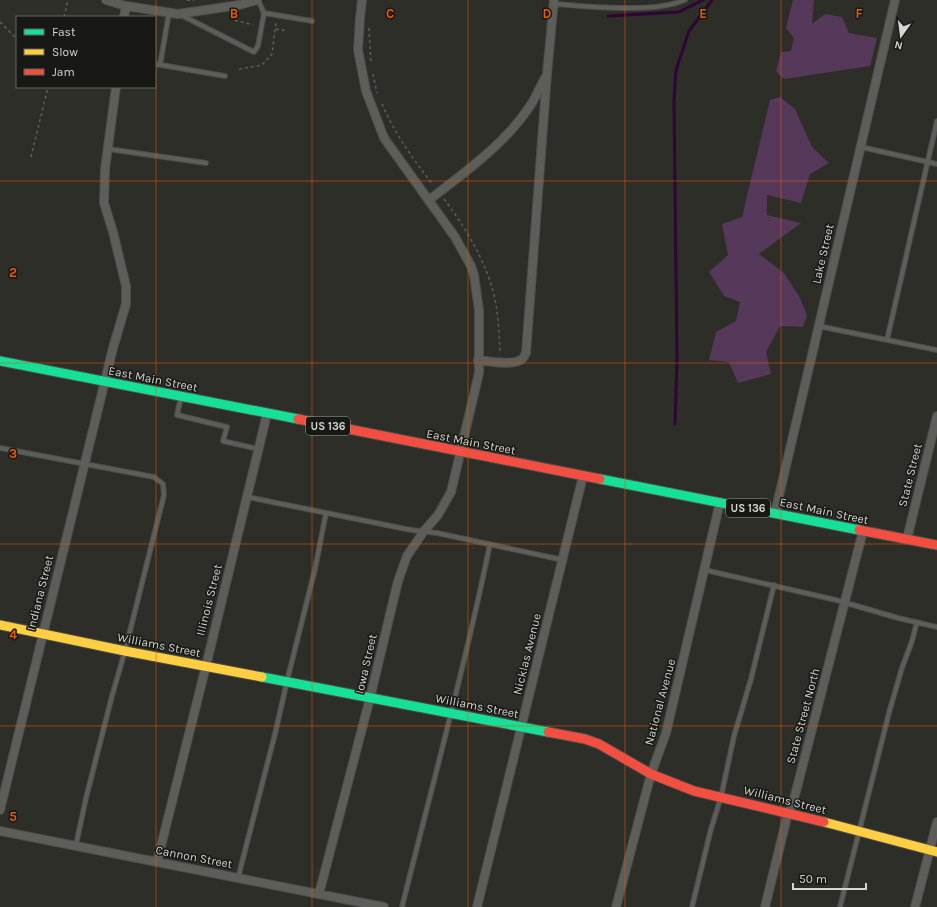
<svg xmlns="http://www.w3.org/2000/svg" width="937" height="907" viewBox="0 0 937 907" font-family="Karla,sans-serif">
<rect width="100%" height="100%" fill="#2e2e29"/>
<path fill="#56385a" d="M793 0H814L812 24 825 14 842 17 849 33 877 38 870 66 784 79 776 71 781 52 791 51 794 38 786 28Z
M780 97 795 109 812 147 829 163 810 174 801 203 767 195V215L801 223 759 254 784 273 800 298 807 315 803 327 780 326 766 352 771 374 738 383 729 362 709 360 716 332 736 321 740 302 724 296 709 272 728 255 722 224 742 217 770 100Z"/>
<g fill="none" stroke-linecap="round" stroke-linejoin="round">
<path stroke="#2f0436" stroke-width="3" d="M608 16 679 12 703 0
M675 424 677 360 674 100 676 70 689 31 712 0"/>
<g stroke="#4c4c48" stroke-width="6">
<path id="lane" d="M554 4C590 6 652 14 685 0
M264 13 312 21
M181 15 254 52 258 46 264 13 258 0
M155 64 225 76
M160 65 169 13
M861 147 937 164
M108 149 206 163
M818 326 937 350
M887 340 937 121
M181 397 177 415 227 427 223 441 258 449
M0 448 154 477 163 484 164 495 125 651 112 696 86 798 76 845
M247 497 411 530 437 533 563 560
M705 570 836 600 898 618 937 627
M238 878 276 730 287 681 315 569 326 513
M402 907C432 786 465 666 490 544
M692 907 711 829 721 797 734 736 751 679 774 585
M840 907 890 709 902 668 912 641 917 622"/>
</g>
<g stroke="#4c4c48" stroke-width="10">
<path id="street" d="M106 0 126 6
M124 17 126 6 178 14 239 5 257 0
M429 200C465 172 505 144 530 106 536 97 540 87 545 78
M478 360C489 361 515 367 523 358 524 357 525 355 526 353L547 74 554 0
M775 513 895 0
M907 539 937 416
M0 810 113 348 126 304V286L113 232 104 203 105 169 116 87
M0 831 384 907
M157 862 206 666 267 414
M319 894 370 698 398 581 407 556 424 531 438 515 451 492 479 373V310L474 275 471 266 455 237 384 138 366 91 358 50 360 18 362 0
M477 907 583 476
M616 907 651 774 666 733 720 502
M765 907 788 813 793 803 863 531
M915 907 937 822"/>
</g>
<g stroke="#4c4c48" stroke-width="11">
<path id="fast" d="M0 361 298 419
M600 479 859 530
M262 677 548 732"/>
</g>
<g stroke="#4c4c48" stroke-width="11">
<path id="slow" d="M0 625 125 651 262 677
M824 822 937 852"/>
</g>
<g stroke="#4c4c48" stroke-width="11">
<path id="jam" d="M298 419 600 479
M859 530 937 545
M548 732 585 739 599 744 651 774 694 791 824 822"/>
</g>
<path stroke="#5d5d59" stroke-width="1.5" stroke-dasharray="3 3" stroke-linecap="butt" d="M187 0 192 1 194 0
M235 15 234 20 253 25
M64 17 68 0
M0 22 17 39
M369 28 371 64
M276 29 288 31
M239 69 262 65 272 54 276 23
M373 74 377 93
M382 104C396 136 412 157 433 185
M31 157 48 87
M444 199C463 224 480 252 490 281 498 304 499 330 500 354"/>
<use href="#lane" stroke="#5d5d59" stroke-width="4"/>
<use href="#street" stroke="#5d5d59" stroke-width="8"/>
<use href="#fast" stroke="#16e098" stroke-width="9"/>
<use href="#slow" stroke="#ffcf43" stroke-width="9"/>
<use href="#jam" stroke="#f24e42" stroke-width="9"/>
</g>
<path fill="none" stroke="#e8590c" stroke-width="1" stroke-opacity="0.55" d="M156 0V907M312 0V907M468 0V907M625 0V907M781 0V907M0 181H937M0 363H937M0 544H937M0 726H937"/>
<g text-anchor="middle" stroke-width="3" stroke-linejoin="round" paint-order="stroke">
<g fill="#181814" stroke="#9d9d98" stroke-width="1">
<rect x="306" y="417" width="44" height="18" rx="3"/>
<rect x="726" y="499" width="44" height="18" rx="3"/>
</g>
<g font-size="11" font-weight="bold" fill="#d6d6d1">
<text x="328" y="430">US 136</text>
<text x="748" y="512">US 136</text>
</g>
<g font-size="12" fill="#d6d6d1" stroke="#181814">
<text transform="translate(823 254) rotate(-77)" y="4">Lake Street</text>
<text transform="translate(153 379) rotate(11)" y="4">East Main Street</text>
<text transform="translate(471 442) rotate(11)" y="4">East Main Street</text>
<text transform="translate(910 475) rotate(-76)" y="4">State Street</text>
<text transform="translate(824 511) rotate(12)" y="4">East Main Street</text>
<text transform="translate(40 593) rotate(-76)" y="4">Indiana Street</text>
<text transform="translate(209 600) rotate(-76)" y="4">Illinois Street</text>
<text transform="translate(159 645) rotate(11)" y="4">Williams Street</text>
<text transform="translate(527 654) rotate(-76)" y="4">Nicklas Avenue</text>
<text transform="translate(366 664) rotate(-77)" y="4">Iowa Street</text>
<text transform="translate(660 702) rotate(-75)" y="4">National Avenue</text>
<text transform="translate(477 706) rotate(11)" y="4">Williams Street</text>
<text transform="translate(803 716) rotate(-75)" y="4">State Street North</text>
<text transform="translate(785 800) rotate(14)" y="4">Williams Street</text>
<text transform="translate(194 857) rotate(11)" y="4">Cannon Street</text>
</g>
</g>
<g font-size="13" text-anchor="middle" font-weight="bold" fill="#e8590c" stroke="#181814" stroke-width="3" stroke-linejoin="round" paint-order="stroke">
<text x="234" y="18">B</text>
<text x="390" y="18">C</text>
<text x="547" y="18">D</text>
<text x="703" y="18">E</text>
<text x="859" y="18">F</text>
<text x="13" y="277">2</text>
<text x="13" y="458">3</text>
<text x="13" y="639">4</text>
<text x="13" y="821">5</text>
</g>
<rect x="16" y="16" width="140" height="72" fill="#181814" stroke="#646460"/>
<rect x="24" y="29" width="20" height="6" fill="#16e098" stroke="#646460"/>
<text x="52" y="36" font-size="12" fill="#d6d6d1">Fast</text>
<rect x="24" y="49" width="20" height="6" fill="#ffcf43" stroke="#646460"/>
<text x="52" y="56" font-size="12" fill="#d6d6d1">Slow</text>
<rect x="24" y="69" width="20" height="6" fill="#f24e42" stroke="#646460"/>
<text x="52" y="76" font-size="12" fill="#d6d6d1">Jam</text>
<g transform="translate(901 36) rotate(194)" stroke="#181814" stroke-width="3" paint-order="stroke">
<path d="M0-3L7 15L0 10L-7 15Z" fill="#d6d6d1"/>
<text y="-6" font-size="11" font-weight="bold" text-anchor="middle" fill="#d6d6d1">N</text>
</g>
<path d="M793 883v6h73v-6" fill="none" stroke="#d6d6d1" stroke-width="2"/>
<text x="799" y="883" font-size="12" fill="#d6d6d1" stroke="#181814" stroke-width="3" paint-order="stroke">50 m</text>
</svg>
